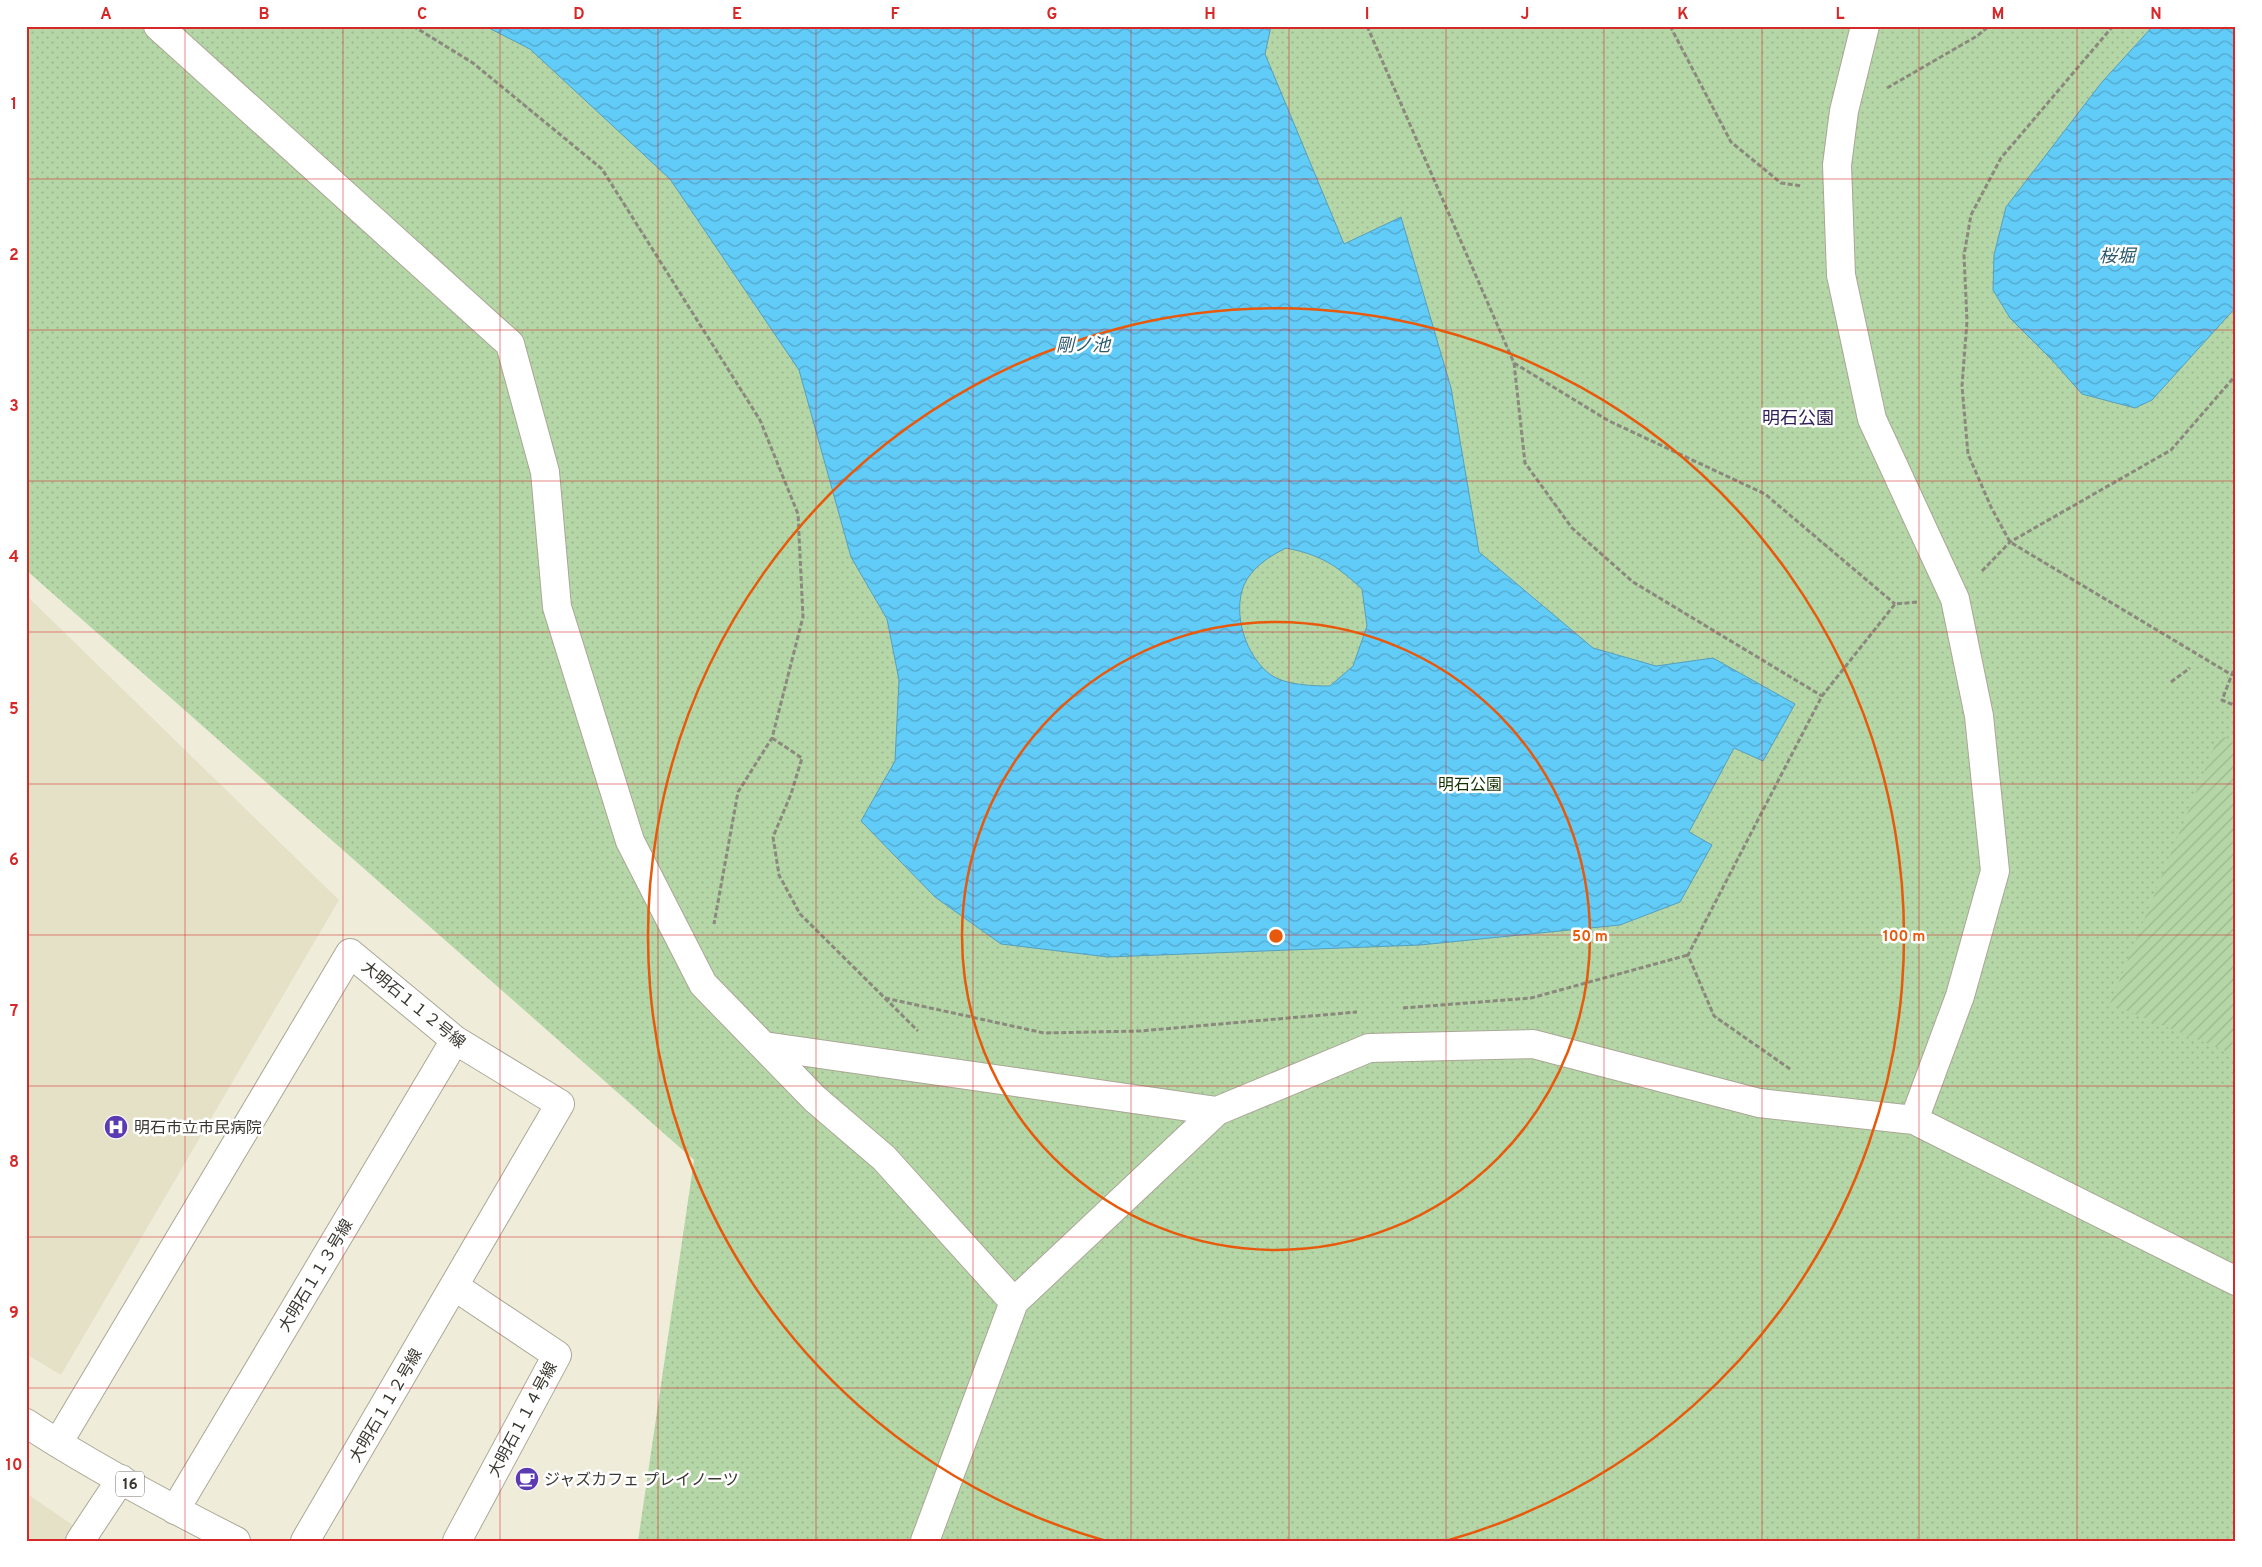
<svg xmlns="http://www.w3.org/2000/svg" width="2262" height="1567" viewBox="0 0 2262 1567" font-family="Overpass,'Noto Sans JP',sans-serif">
<defs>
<pattern id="park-dots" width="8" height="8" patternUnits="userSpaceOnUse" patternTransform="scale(1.25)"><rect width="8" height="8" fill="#b5d6a6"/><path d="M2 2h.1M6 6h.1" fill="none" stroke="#9cb88f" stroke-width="1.8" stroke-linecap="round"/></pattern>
<pattern id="garden-furrows" width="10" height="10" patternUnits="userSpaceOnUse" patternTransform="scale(1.25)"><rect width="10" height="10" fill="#b5d6a6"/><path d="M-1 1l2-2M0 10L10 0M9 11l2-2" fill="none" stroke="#9cb88f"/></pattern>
<pattern id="water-waves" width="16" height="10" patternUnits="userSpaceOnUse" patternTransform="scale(1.25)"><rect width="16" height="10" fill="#62ccf9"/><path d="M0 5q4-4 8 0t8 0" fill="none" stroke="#52a6ca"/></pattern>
</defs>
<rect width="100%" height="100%" fill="#efedda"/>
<path fill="#e5e1c7" d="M26 595 339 900 61 1375 26 1354Z
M26 1493 96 1541H26Z"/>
<path fill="url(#park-dots)" d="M26 26H2236V1541H638L694 1160 26 570Z"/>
<path fill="url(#garden-furrows)" d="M2219 735 2236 742V1055L2110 1004Z"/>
<path fill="url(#water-waves)" stroke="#569fbd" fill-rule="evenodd" d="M485 26H1271L1265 54 1344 244 1401 217 1451 388 1479 552 1593 648 1656 666 1713 658 1795 704 1763 761 1734 748 1689 832 1712 845 1680 902 1620 925 1420 945 1108 957 1001 944 935 897 861 821 895 761 899 680 887 619 851 557 799 370 670 179 530 49ZM1286 548C1321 555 1336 565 1362 589L1367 626 1353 666 1330 686C1313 686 1285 685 1271 675 1246 657 1232 614 1244 585 1252 567 1270 556 1286 548Z
M2153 26H2236V307L2152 400 2135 408 2082 394 2053 361 2010 318 1993 290 1994 255 2006 207 2102 82Z"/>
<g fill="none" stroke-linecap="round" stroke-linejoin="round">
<g stroke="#aaa796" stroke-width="30">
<path id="minor" d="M158 26 510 344 545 472 557 607 630 841 703 984 815 1099 884 1158 1014 1302
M1865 26 1844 111 1837 165 1841 275 1872 419 1955 599 1979 716 1995 871 1960 996 1914 1120
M764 1046 1217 1111
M454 1286 557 1355 457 1541
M58 1443 350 953 455 1040 560 1104 305 1541
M175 1510 455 1040
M80 1541 121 1479
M925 1541 1014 1302 1217 1111 1369 1048 1533 1044 1759 1103 1914 1120 2236 1281"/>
</g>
<g stroke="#aaa796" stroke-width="30">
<path id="major" d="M26 1423C93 1467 165 1505 236 1541"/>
</g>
<path stroke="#8b897d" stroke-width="3" stroke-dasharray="5 2.5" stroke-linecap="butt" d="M413 26 473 63 602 169 760 420 798 514 803 617 772 738 738 792 714 924
M1367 26 1514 363 1525 463 1572 528 1633 582 1822 696
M1670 26 1731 142 1781 183 1802 186
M2113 26 2001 158 1971 215 1964 255 1967 321 1962 386 1968 454 1991 507 2010 542 2232 675
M1887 88 1977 36 1989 26
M1514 363 1609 421 1765 494 1895 604
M1982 571 2010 542 2171 450 2236 375
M2236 664 2222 700 2236 706
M2171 682 2190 668
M772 738 802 758 791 794 773 837 779 875 800 914 918 1031
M885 998 1044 1033 1140 1031 1357 1012
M1403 1008 1531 998 1688 955
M1790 1069 1714 1016 1688 955 1822 696 1895 604 1917 602"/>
<use href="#minor" stroke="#fff" stroke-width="28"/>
<use href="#major" stroke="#fff" stroke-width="28"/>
</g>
<path fill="none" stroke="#d62828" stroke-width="1" stroke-opacity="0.55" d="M185 26V1541M343 26V1541M500 26V1541M658 26V1541M816 26V1541M973 26V1541M1131 26V1541M1289 26V1541M1446 26V1541M1604 26V1541M1762 26V1541M1919 26V1541M2077 26V1541M26 179H2236M26 330H2236M26 481H2236M26 632H2236M26 784H2236M26 935H2236M26 1086H2236M26 1237H2236M26 1388H2236"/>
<g fill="none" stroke="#e8590c" stroke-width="2.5">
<circle cx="1276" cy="936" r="314"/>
<path d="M1103 1540A628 628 0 1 1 1449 1540"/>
</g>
<defs>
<g id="hospital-disc" transform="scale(1.25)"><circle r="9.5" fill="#5c3ab2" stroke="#fff"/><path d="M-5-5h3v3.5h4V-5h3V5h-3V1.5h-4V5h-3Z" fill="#fff"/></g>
<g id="cafe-disc" transform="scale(1.25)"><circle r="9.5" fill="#5c3ab2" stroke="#fff"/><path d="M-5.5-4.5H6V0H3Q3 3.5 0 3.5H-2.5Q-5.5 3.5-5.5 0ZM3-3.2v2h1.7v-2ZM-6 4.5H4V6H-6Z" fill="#fff"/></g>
</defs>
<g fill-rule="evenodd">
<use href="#hospital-disc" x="116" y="1127"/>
<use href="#cafe-disc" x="527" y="1479"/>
</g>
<g text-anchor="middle" stroke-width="5" stroke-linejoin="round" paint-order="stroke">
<rect fill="#fff" stroke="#74736e" stroke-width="1" x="116" y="1471.5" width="28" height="25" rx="4"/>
<g font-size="15" font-weight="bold" fill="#393730">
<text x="130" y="1489">16</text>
</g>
<g font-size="16" fill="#123200" stroke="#fff">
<text x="1470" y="790">明石公園</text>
</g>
<g font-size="16" fill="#393730" stroke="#fff">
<text transform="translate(414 1004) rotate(39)" y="6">大明石１１２号線</text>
<text transform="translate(315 1275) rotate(-59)" y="6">大明石１１３号線</text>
<text transform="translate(385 1405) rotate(-60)" y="6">大明石１１２号線</text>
<text transform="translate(522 1419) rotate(-62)" y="6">大明石１１４号線</text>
</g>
<g font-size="16" fill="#393730" stroke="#fff" text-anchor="start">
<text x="134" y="1133">明石市立市民病院</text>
<text x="544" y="1485">ジャズカフェ プレイノーツ</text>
</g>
<g font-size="18" font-style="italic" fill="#2c596c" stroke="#fff">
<text x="2117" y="262">桜堀</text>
<text x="1083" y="351">剛ノ池</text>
</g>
<g font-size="18" fill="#2f215b" stroke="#fff">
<text x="1798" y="424">明石公園</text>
</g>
</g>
<circle cx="1276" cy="936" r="8" fill="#e8590c" stroke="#fff" stroke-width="2.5"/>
<g font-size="15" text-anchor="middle" font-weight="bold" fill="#e8590c" stroke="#fff" stroke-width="5" stroke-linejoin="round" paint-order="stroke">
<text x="1590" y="941">50 m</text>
<text x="1904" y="941">100 m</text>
</g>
<rect width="2262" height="1567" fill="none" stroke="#ffffff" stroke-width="55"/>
<rect x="28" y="28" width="2206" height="1512" fill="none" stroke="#d62828" stroke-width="2"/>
<g font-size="16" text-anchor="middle" font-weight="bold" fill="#d62828">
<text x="106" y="19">A</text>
<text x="264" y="19">B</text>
<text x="422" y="19">C</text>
<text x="579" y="19">D</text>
<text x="737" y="19">E</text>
<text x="895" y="19">F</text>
<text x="1052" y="19">G</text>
<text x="1210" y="19">H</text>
<text x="1367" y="19">I</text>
<text x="1525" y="19">J</text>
<text x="1683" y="19">K</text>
<text x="1840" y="19">L</text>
<text x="1998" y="19">M</text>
<text x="2156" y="19">N</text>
<text x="14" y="109">1</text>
<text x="14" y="260">2</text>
<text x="14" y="411">3</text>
<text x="14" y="562">4</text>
<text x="14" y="714">5</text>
<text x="14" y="865">6</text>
<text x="14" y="1016">7</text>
<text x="14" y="1167">8</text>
<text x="14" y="1318">9</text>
<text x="14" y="1470">10</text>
</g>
</svg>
